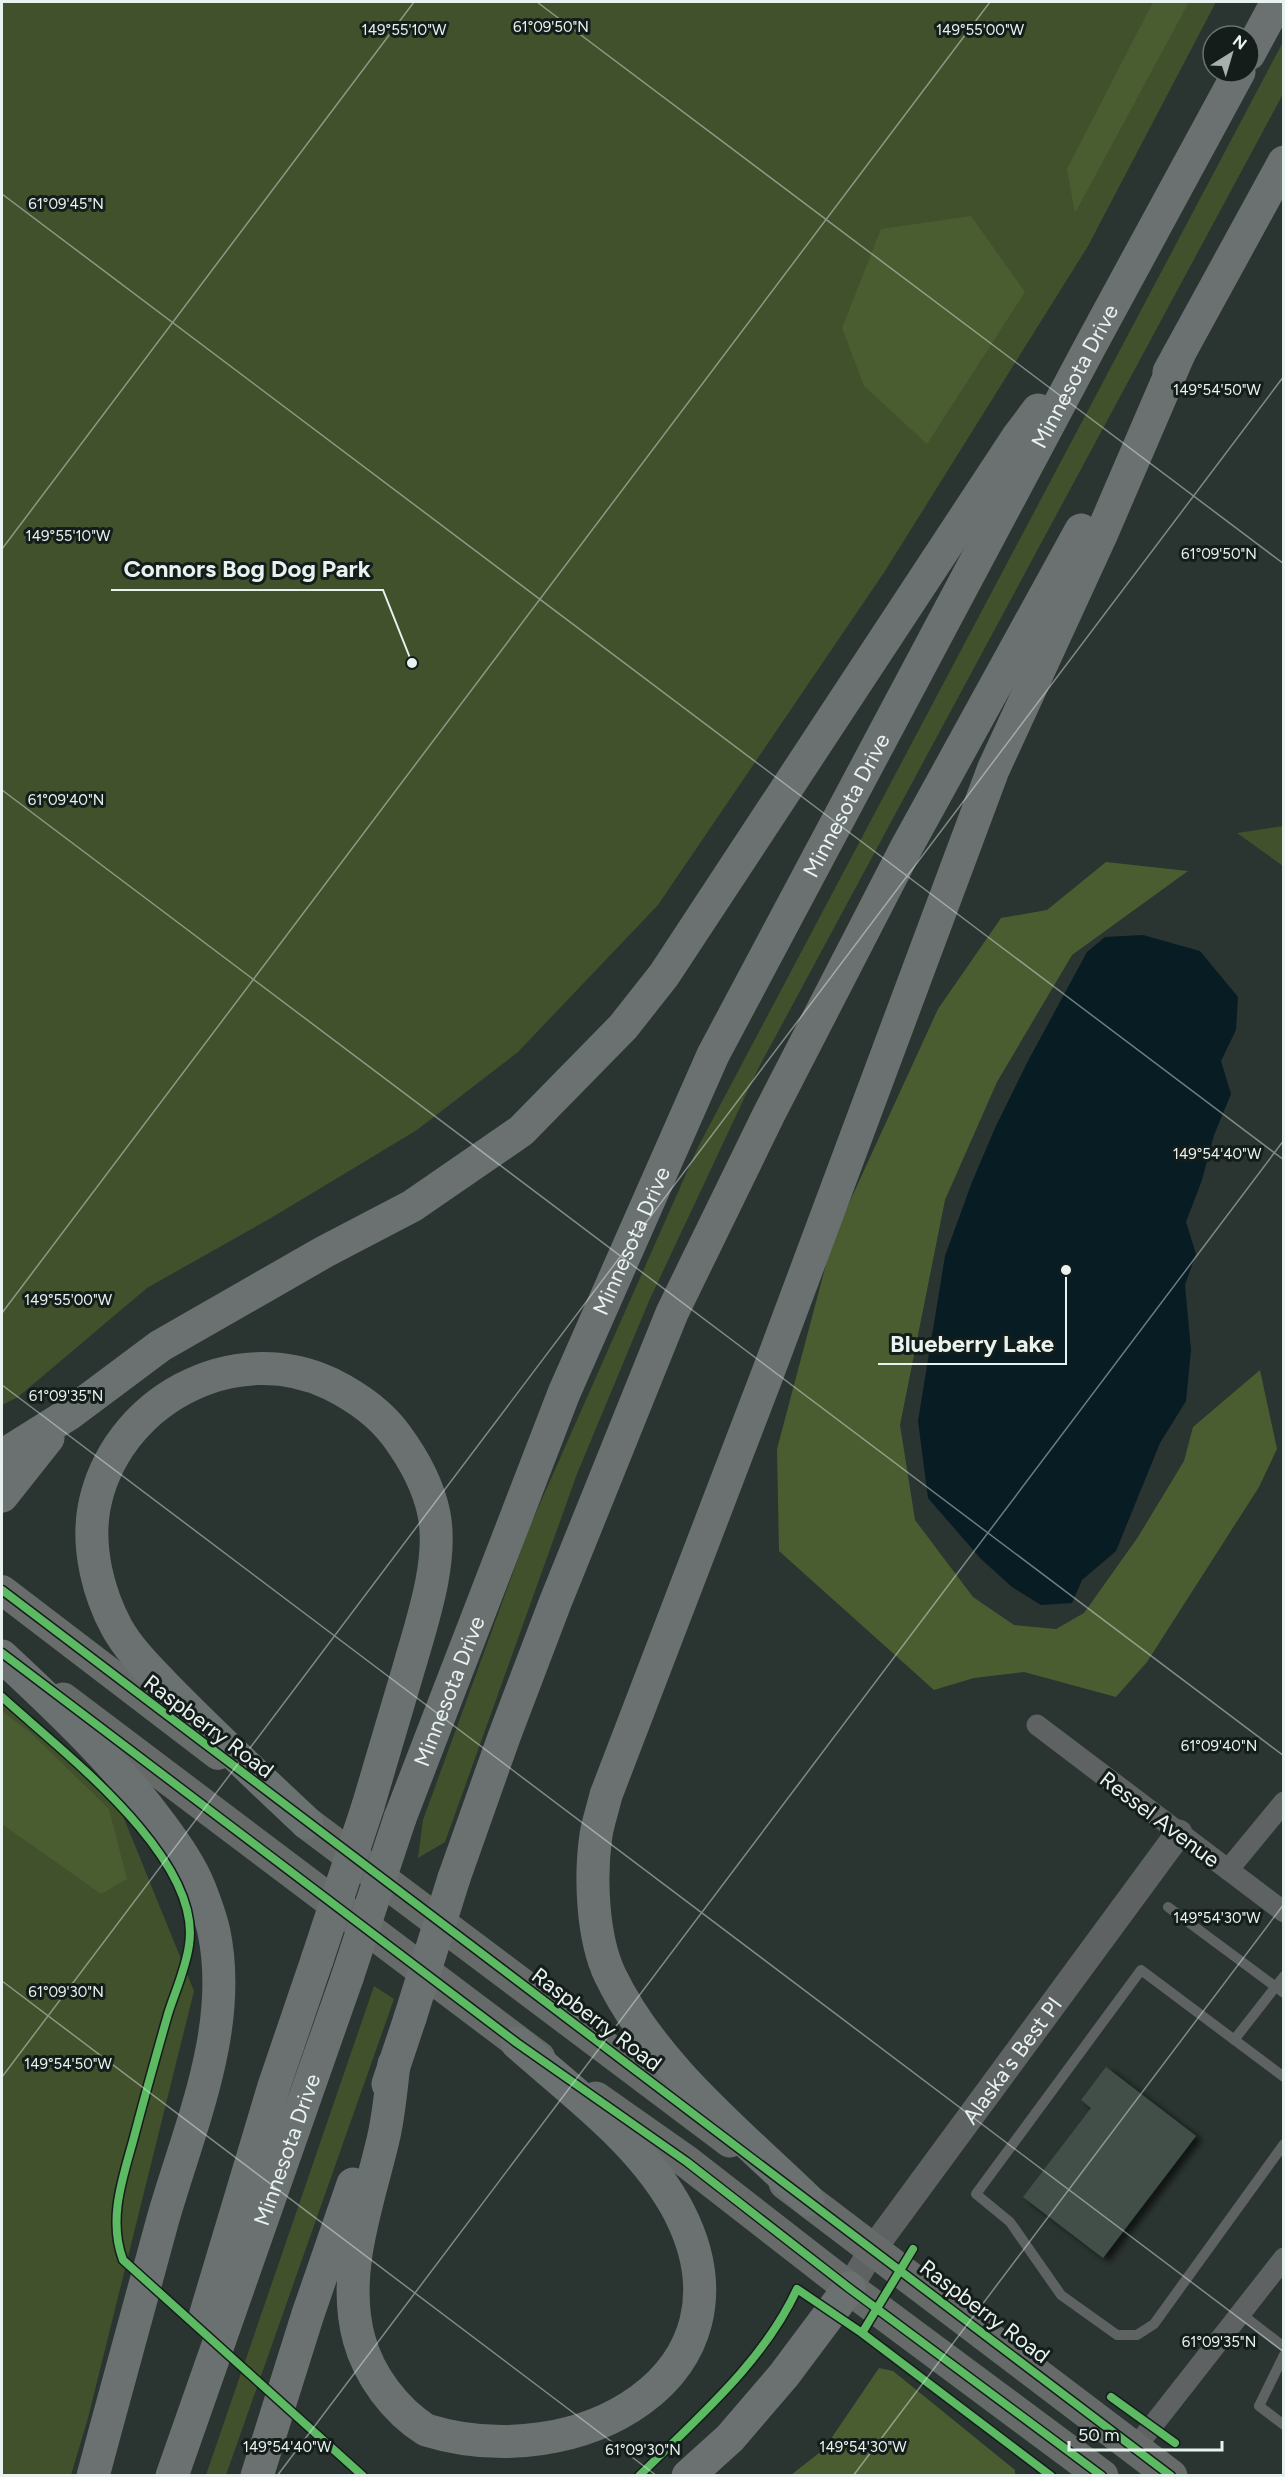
<svg xmlns="http://www.w3.org/2000/svg" width="1285" height="2477" viewBox="0 0 1285 2477" font-family="Figtree,sans-serif">
<defs>
<filter id="shadow"><feDropShadow dx="6" dy="4" stdDeviation="3" flood-color="#0009"/></filter>
</defs>
<rect width="100%" height="100%" fill="#2a3431"/>
<path fill="#40512c" d="M2 2H1216L1088 246 885 571 658 905 518 1052 417 1130 271 1218 147 1288 18 1397 2 1405Z
M1283 42V94L758 1069 649 1301 577 1474 445 1842 418 1858 423 1820 530 1526 698 1147Z
M1283 826V866L1237 833Z
M2 1701 31 1723 121 1811 194 1991 88 2418 71 2475H2Z
M374 1986 394 1999 226 2475H206Z"/>
<path fill="#4a5d31" d="M1153 2H1189L1075 213 1067 169Z
M971 216 1025 292 927 444 864 386 842 328 881 229Z
M1106 862 1188 871 1072 955 997 1082 945 1200 900 1425 915 1520 973 1597 1014 1625 1056 1629 1084 1613 1138 1537 1184 1461 1193 1427 1260 1370 1277 1449 1259 1487 1147 1662 1116 1697 1024 1672 974 1678 934 1690 779 1551 777 1449 833 1238 938 1009 1001 918 1047 910Z
M2 1711 32 1734 109 1809 127 1879 101 1894 2 1824Z
M879 2368 893 2371 1015 2470V2475H791L824 2449Z"/>
<path fill="#081c23" d="M1143 935 1200 951 1238 997 1236 1030 1221 1061 1231 1094 1214 1135 1202 1180 1186 1222 1196 1254 1185 1285 1191 1350 1186 1401 1160 1443 1116 1551 1082 1580 1072 1603 1041 1605 1012 1587 981 1559 928 1498 918 1421 945 1256 972 1182 995 1128 1028 1061 1087 952 1105 937Z"/>
<path fill="#425048" filter="url(#shadow)" d="M1106 2067 1196 2136 1103 2258 1023 2197 1091 2108 1081 2100Z"/>
<g fill="none" stroke-linecap="round" stroke-linejoin="round">
<path stroke="#5e6262" stroke-width="10" d="M1168 1907 1284 1993
M1234 2040 1284 1976
M1284 2077 1141 1970 976 2194 1010 2222 1061 2295 1117 2335H1137L1154 2324 1284 2144
M1240 2313 1284 2347
M1284 2355 1259 2406 1284 2425"/>
<path stroke="#5e6262" stroke-width="21" d="M1037 1725 1284 1912
M1228 1870 1284 1802
M1135 2448 1284 2258"/>
<path stroke="#5e6262" stroke-width="27" id="s1" d="M849 2288 873 2249 1179 1833"/>
<path stroke="#686d6c" stroke-width="30" d="M2 1590 218 1755"/>
<path stroke="#666b6a" stroke-width="33" d="M63 1699 539 2058
M307 1823 730 2141
M596 2098 687 2162 849 2288 1102 2476
M785 2183 1171 2476"/>
<g stroke="#6b7071" stroke-width="33">
<path d="M1249 54 1277 2"/>
<path d="M1169 372 1284 162"/>
<path d="M2 1456 69 1414 160 1346 324 1252 412 1206 521 1131 623 1027 664 975 1017 438 1038 410"/>
<path d="M2 1496 48 1438"/>
<path d="M2 1656C59 1709 116 1763 162 1826 176 1845 191 1866 200 1889 205 1902 211 1918 214 1932 234 2029 189 2128 163 2219 140 2304 116 2390 93 2476"/>
<path id="s2" d="M400 1818 564 1393 713 1055 1093 341 1239 72"/>
<path d="M307 1823C259 1778 212 1734 166 1687 148 1668 130 1651 117 1628 98 1593 87 1548 94 1508 114 1402 233 1337 331 1384 357 1397 379 1412 396 1435 413 1458 428 1484 434 1514 443 1560 423 1619 410 1664 396 1712 382 1759 368 1806"/>
<path d="M454 1878 504 1737 555 1603 672 1313 769 1114 905 850 1081 530"/>
<path d="M394 2064C391 2089 389 2115 383 2140 368 2204 341 2273 359 2339 369 2376 395 2410 426 2430 578 2477 762 2375 679 2212 643 2143 574 2094 517 2043"/>
<path d="M388 2084 410 2018"/>
<path d="M808 2200C738 2132 653 2065 610 1975 592 1937 590 1876 596 1835 598 1822 603 1808 606 1795L766 1378 993 770 1102 533 1179 354"/>
<path d="M206 2313 274 2086 317 1960"/>
<path id="s3" d="M172 2476 347 1978"/>
<path d="M257 2476 308 2314 353 2184"/>
<path d="M688 2476 730 2438 784 2375 849 2288"/>
</g>
<path stroke="#6b7071" stroke-width="33" d="M317 1960 368 1806
M347 1978 400 1818
M410 2018 454 1878"/>
<g stroke="#151d1b" stroke-width="11">
<path id="cycleway" d="M2 1590 1171 2476
M2 1653 517 2043 687 2162 849 2288 1102 2476
M2 1697C60 1750 203 1857 189 1945 186 1968 175 1992 168 2014 156 2056 144 2099 133 2141 122 2180 108 2220 123 2260L363 2476
M862 2333 913 2249
M1111 2397 1175 2443
M639 2476C696 2419 763 2363 797 2289L862 2333 1051 2476"/>
</g>
<use href="#cycleway" stroke="#5cba63" stroke-width="8"/>
</g>
<path fill="none" stroke="#e8f2ef" stroke-width="1.5" stroke-opacity="0.45" d="M537 2 1284 564M2 194 1284 1160M2 549 414 2M2 790 1284 1756M2 1313 990 2M2 1385 1284 2352M2 1981 657 2476M2 2077 1284 376M277 2476 1284 1140M853 2476 1284 1904"/>
<g text-anchor="middle" stroke-width="6" stroke-linejoin="round" paint-order="stroke">
<g font-size="22" fill="#e8f2ef" stroke="#151d1b">
<text dy="8" stroke="none"><textPath href="#s2" startOffset="1594">Minnesota Drive</textPath></text>
<text dy="8" stroke="none"><textPath href="#s2" startOffset="1108">Minnesota Drive</textPath></text>
<text dy="8" stroke="none"><textPath href="#s2" startOffset="622">Minnesota Drive</textPath></text>
<text dy="8" stroke="none"><textPath href="#s2" startOffset="136">Minnesota Drive</textPath></text>
<text transform="translate(209 1726) rotate(37)" y="8">Raspberry Road</text>
<text transform="translate(1160 1819) rotate(37)" y="8">Ressel Avenue</text>
<text transform="translate(597 2019) rotate(37)" y="8">Raspberry Road</text>
<text dy="8" stroke="none"><textPath href="#s1" startOffset="280">Alaska's Best PI</textPath></text>
<text dy="8" stroke="none"><textPath href="#s3" startOffset="346">Minnesota Drive</textPath></text>
<text transform="translate(985 2311) rotate(37)" y="8">Raspberry Road</text>
</g>
</g>
<g font-size="15" text-anchor="middle" fill="#e8f2ef" stroke="#151d1b" stroke-width="6" stroke-linejoin="round" paint-order="stroke">
<text x="551" y="32">61°09'50"N</text>
<text x="404" y="35">149°55'10"W</text>
<text x="980" y="35">149°55'00"W</text>
<text x="66" y="209">61°09'45"N</text>
<text x="1217" y="395">149°54'50"W</text>
<text x="68" y="541">149°55'10"W</text>
<text x="1219" y="559">61°09'50"N</text>
<text x="66" y="805">61°09'40"N</text>
<text x="1217" y="1159">149°54'40"W</text>
<text x="68" y="1305">149°55'00"W</text>
<text x="66" y="1401">61°09'35"N</text>
<text x="1219" y="1751">61°09'40"N</text>
<text x="1217" y="1923">149°54'30"W</text>
<text x="66" y="1997">61°09'30"N</text>
<text x="68" y="2069">149°54'50"W</text>
<text x="1219" y="2347">61°09'35"N</text>
<text x="287" y="2452">149°54'40"W</text>
<text x="863" y="2452">149°54'30"W</text>
<text x="643" y="2455">61°09'30"N</text>
</g>
<path fill="none" stroke="#e8f2ef" stroke-width="2" d="M412 663L383 590H111M1066 1270L1066 1364H878"/>
<g fill="#e8f2ef" stroke="#151d1b" stroke-width="2">
<circle cx="412" cy="663" r="6"/>
<circle cx="1066" cy="1270" r="6"/>
</g>
<g font-size="24" text-anchor="middle" font-weight="bold" fill="#e8f2ef" stroke="#151d1b" stroke-width="6" stroke-linejoin="round" paint-order="stroke">
<text x="247" y="577">Connors Bog Dog Park</text>
<text x="972" y="1352">Blueberry Lake</text>
</g>
<rect width="1285" height="2477" fill="none" stroke="#e8f2ef" stroke-width="6"/>
<g transform="translate(1231 54) rotate(37)"><circle r="28" fill="#151d1b" stroke="#697270" stroke-width="1.5"/>
<path d="M0-4.5L10 22L0 15L-10 22Z" fill="#a6b0ac"/>
<text y="-9" font-size="16" font-weight="bold" text-anchor="middle" fill="#e8f2ef">N</text>
</g>
<path d="M1069 2441v9h153v-9" fill="none" stroke="#e8f2ef" stroke-width="3"/>
<text x="1078" y="2441" font-size="18" fill="#e8f2ef" stroke="#151d1b" stroke-width="4.5" paint-order="stroke">50 m</text>
</svg>
